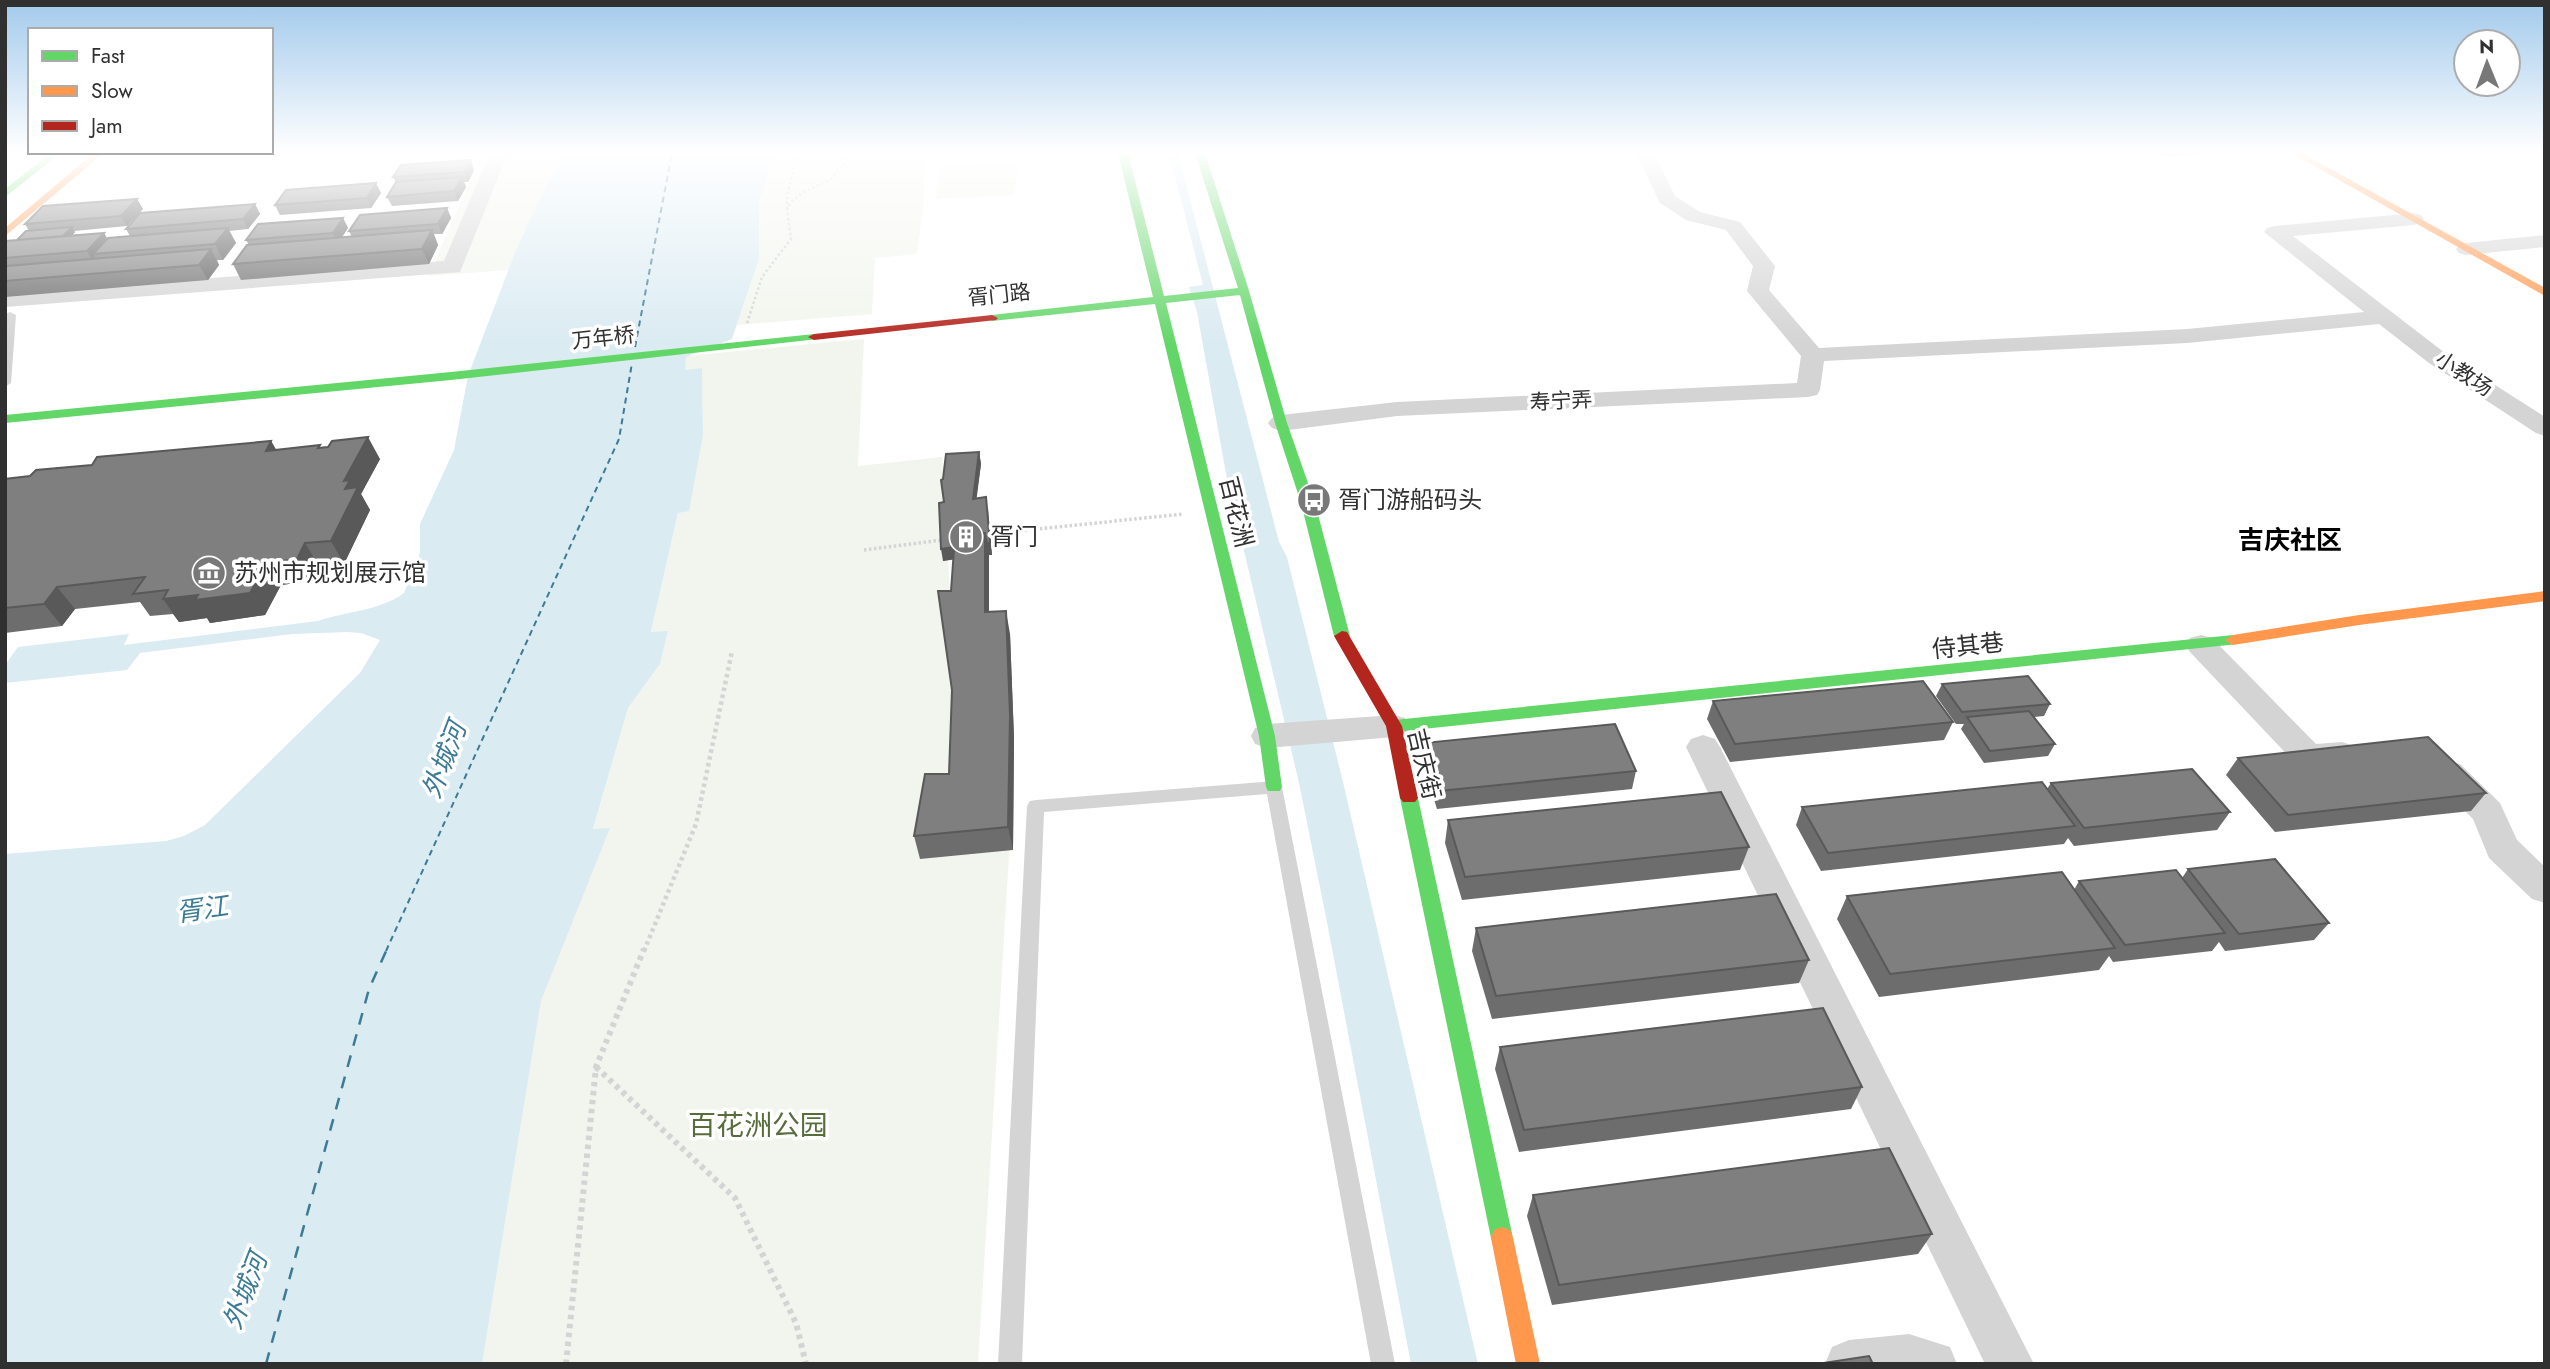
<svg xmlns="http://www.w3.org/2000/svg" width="2550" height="1369" viewBox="0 0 2550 1369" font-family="Jost,'Noto Sans SC',sans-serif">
<rect width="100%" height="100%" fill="#fff"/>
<path fill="#f2f5ed" d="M483 153H562L558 168 547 183 509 270 428 276Z
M775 153H924V200L917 254 875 258 872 314 737 325 759 259V202Z
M1019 163 1014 195 936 199 941 166Z
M864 339 858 466 942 457 957 713 1012 806 978 1364H482L541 1001 609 829 593 830 628 708 660 664 668 632 651 633 678 513 703 435 702 369 685 370 686 356Z"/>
<path fill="#daebf2" d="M562 153H775L759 202V259L732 339 686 357 685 370 702 368 703 435 689 511 678 513 651 632 668 631 660 664 628 708 593 829 610 828 541 1001 482 1364H5V854L166 841 184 836 205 825 360 673 380 640 361 633 347 632 292 634 140 653 127 670 5 683V665L18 647 129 634 124 645 318 621C347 611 379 611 404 593L420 553V524L454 450 468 376 516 250 547 183 558 168Z
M1169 153H1178L1279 542 1287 557 1343 782 1478 1364H1411L1326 917 1299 783 1227 479 1197 312 1189 287 1203 285Z"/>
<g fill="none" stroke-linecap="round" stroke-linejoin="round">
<path stroke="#3b7b95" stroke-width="2" stroke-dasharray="6 4.5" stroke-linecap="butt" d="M635 347 672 153
M386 951 619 439 632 363"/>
<path stroke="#3b7b95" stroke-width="2.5" stroke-dasharray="12 10" stroke-linecap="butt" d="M266 1364 369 989 387 949"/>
<path stroke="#d4d4d4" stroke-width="2.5" stroke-dasharray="2.5 2.5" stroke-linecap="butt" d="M787 209C785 189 798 164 795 153
M747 323 762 277 791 239 787 210 791 202 802 193 830 180 844 165 843 153"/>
<path stroke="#d4d4d4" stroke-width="3.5" stroke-dasharray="2.5 2.5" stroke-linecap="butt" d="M990 534 1183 514
M864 550 942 540"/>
<path stroke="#d4d4d4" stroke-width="4.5" stroke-dasharray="3.5 3.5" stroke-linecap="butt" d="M644 951 696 824 732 651"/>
<path stroke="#d4d4d4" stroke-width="6" stroke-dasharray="4.5 4.5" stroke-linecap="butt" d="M596 1067 735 1198 796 1323 806 1364
M566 1364 596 1067 644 949"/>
<path fill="#d4d4d4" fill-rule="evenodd" d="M10 312 16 315 11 383 5 387V314Z
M1274 781 1280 783 1282 787 1395 1364H1371L1267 794 1044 812 1022 1364H998L1027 806 1030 801 1036 800Z"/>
<path fill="#d4d4d4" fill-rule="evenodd" d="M490 153H508L460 272 5 307V293L444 261Z
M1636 153H1654L1675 196 1700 212 1740 222 1775 266 1769 290 1819 348 2187 329 2364 312 2264 232 2267 228 2274 226 2414 213 2421 215 2424 219 2421 223 2414 225 2293 236 2445 353 2545 417V436L2536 433 2429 363 2379 324 2187 343 1824 361 1820 390 1817 395 1808 397 1397 416 1281 431 1272 428 1268 423 1272 418 1281 415 1397 402 1797 383 1801 356 1747 291 1753 266 1726 230 1686 220 1660 203Z
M2545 235V247L2466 255 2459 253 2456 249 2459 245 2466 243Z
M2201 635 2212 638 2316 744 2342 742 2354 746 2359 754 2354 762 2308 768 2296 764 2190 652 2186 645 2190 638Z
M1394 715 1405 718 1410 726 1405 734 1394 737 1267 748 1255 744 1251 736 1255 728 1267 724Z
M1703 735 1715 739 1720 747 2034 1364H1985L1686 747 1691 739Z
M2448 761 2460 764 2500 803 2517 840 2545 867V903L2532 899 2489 858 2473 819 2436 782 2431 773 2436 764Z
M1909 1334 1950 1347 1957 1364H1825L1832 1347 1849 1340Z"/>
<path fill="#63d668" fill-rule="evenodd" d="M51 153H61L5 197V189Z
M1118 153H1128L1164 296 1238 288 1195 153H1205L1249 291 1287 423 1315 503 1350 636 1342 641 1334 636 1301 503 1275 423 1240 295 1166 303 1275 736 1282 787 1280 791H1268L1266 787 1259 736 1155 304 992 321 986 318 992 315 1153 297Z
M814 334 820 337 818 339 451 380 5 423V415L451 372Z
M2233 635 2238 636 2241 640 2238 644 1394 732 1386 726 1394 720Z
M1409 792 1415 794 1418 798 1513 1238 1510 1246 1502 1249 1494 1246 1491 1238 1400 798 1403 794Z"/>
<path fill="#ff974d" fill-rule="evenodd" d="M94 153H104L5 236V228Z
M2291 153H2302L2545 288V296Z
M2545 591V601L2359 625 2233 645 2225 640 2233 635 2359 615Z
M1502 1227 1510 1230 1513 1238 1540 1364H1516L1491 1238 1494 1230Z"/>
<path fill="#b3261e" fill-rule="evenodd" d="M992 315 998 318 996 320 814 340 808 337 814 334Z
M1342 631 1347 632 1402 726 1418 798 1415 802H1403L1400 798 1386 726 1334 636Z"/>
</g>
<path fill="#6d6d6d" d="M2159 153H2222L2164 156Z
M474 170 468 182H464L466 187 458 201 392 206 387 197 396 183 393 177Z
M381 193 371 208 280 215 275 205Z
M137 199 143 209 127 226 74 231 75 232 72 235 104 233 107 239 130 236 126 229 255 204 260 214 248 229 229 231 236 243 223 260H217L219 265 208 280 5 297V241L17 240 29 231 25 224Z
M447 208 451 218 442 234H434L438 245 429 264 241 280 233 264 249 245 246 240 343 218 348 228 342 237H352L349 231Z
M271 441 276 450 322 448 380 459 361 494 370 510 344 564 319 566 311 581 281 585 265 615 210 623 207 618 179 622 173 614 150 616 140 602 75 609 62 626 5 633V479L30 476 92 465Z
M979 452 981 464 976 499 988 509 992 555H989V612L1010 634 1014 738 1013 850 920 859 914 836 949 774 952 690 951 591 953 559 943 561 944 502 943 479Z
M1942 684 2050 704 2044 716 2034 717 2055 744 2048 756 1984 763 1961 729 1964 724H1956L1936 696Z
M1713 701 1953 722 1944 740 1730 762 1707 719Z
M1424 743 1636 771 1632 789 1437 809 1422 761Z
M2238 758 2486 793 2471 811 2275 832 2226 775Z
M2051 783 2230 812 2217 830 2074 846 2068 838 2064 844 1821 871 1796 825 1802 807 2047 789Z
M1448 820 1749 847 1740 870 1462 900 1445 843Z
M2188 869 2329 923 2314 940 2225 951 2219 942 2212 951 2113 962 2109 956 2099 970 1879 997 1837 919 1847 896 2074 890 2079 881 2182 878Z
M1476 928 1809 960 1799 983 1492 1019 1472 951Z
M1500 1047 1862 1087 1851 1109 1519 1152 1495 1069Z
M1533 1195 1932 1234 1918 1254 1552 1305 1527 1216Z"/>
<path fill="#595959" d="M471 160 474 170 468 182 464 172Z
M462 177 466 187 458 201 454 191Z
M376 183 381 193 371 208 367 198Z
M137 199 143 209 127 226 121 216Z
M255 204 260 214 248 229 243 219Z
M447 208 451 218 442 234 438 224Z
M343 218 348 228 338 243 333 233Z
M72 227 75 232 67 241 63 236Z
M228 228 236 243 223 260 215 244Z
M432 230 438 245 429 264 422 249Z
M104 233 110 243 93 254 96 259 93 262 87 251Z
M211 249 219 265 208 280 199 265Z
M368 437 380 459 361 494 370 510 344 564 331 541 345 489 344 481Z
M271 441 284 463 266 451Z
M979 452 981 464 975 511 973 499Z
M986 497 992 555H989V635L985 612V555L943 561 941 549Z
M305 543 319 566 311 581 281 585 265 615 210 623 207 618 179 622 163 599 267 563Z
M57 587 75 609 62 626 44 604Z
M1006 611 1010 634 1014 738 1013 850 1008 827Z"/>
<path fill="#7f7f7f" stroke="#595959" stroke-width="2" d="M471 160 464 172 393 177 401 165Z
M462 177 454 191 387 197 396 182Z
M376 183 367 198 275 205 286 190Z
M137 199 121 216 25 224 43 206Z
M255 204 243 219 126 229 140 213Z
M447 208 438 224 349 231 360 215Z
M343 218 333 233 246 240 258 224Z
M72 227 63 236 17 240 26 231Z
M228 228 215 244 93 254 108 238Z
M432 230 422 249 233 264 247 245Z
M104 233 87 251 5 258 6 241Z
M211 249 199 265 5 281V268L7 266Z
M368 437 344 481 350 480 345 489 358 487 331 541 305 543 297 559 267 563 250 593 195 600 198 595 163 599 168 590 133 594 145 577 57 587 44 604 5 608V479L30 476 36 470 92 465 97 457 271 441 266 451 320 445 318 448 328 447 332 441Z
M979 452 973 499 986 497 990 543H987L985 533 955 536 954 547 941 549 939 503 944 502 941 480 943 479 946 454Z
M985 533V612L1006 611 1010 715 1008 827 914 836 925 774H949L952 690 938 591H951L955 536Z
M2028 676 2050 704 1962 712 1942 684Z
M1923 681 1953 722 1735 744 1713 701Z
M2029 711 2055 744 1990 751 1967 717Z
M1615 724 1636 771 1439 791 1424 743Z
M2428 737 2486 793 2288 815 2238 758Z
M2192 769 2230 812 2084 828 2051 783Z
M2042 782 2075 826 1828 853 1802 807Z
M1721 792 1749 847 1465 877 1448 820Z
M2275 859 2329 923 2239 934 2188 869Z
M2176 870 2225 933 2125 945 2079 881Z
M2062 872 2115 948 1890 974 1847 896Z
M1776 894 1809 960 1496 996 1476 928Z
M1823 1008 1862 1087 1524 1130 1500 1047Z
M1889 1148 1932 1234 1559 1285 1533 1195Z
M1869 1356 1873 1364H1817Z"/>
<linearGradient id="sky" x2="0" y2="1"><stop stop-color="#a2caec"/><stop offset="0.44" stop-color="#fff"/><stop offset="1" stop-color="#fff" stop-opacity="0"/></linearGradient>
<rect width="2550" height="345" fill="url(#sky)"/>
<defs>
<g id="bus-disc" transform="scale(1.75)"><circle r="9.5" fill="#787878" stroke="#fff"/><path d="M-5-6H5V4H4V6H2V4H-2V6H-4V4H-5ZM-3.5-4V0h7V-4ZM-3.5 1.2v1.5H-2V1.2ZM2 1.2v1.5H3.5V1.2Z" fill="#fff"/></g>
<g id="building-disc" transform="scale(1.75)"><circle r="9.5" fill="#787878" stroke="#fff"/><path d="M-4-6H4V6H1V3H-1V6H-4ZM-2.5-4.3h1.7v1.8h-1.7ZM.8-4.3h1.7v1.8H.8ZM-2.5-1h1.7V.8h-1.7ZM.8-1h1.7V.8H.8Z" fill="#fff"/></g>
<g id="museum-disc" transform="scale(1.75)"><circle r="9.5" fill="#787878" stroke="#fff"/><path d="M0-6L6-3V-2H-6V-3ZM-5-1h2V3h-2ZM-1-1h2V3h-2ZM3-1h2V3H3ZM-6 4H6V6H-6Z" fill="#fff"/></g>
</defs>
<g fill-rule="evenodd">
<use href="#bus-disc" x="1314" y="500"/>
<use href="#building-disc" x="966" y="537"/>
<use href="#museum-disc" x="209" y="573"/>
</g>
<g text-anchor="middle" stroke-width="7" stroke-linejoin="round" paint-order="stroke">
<g font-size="21" fill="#303030" stroke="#fff">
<text transform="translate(999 295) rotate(-6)" y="7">胥门路</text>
<text transform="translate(603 338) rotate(-6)" y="7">万年桥</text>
<text transform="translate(2464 374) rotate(33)" y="7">小教场</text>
<text transform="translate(1561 401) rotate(-3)" y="7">寿宁弄</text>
</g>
<g font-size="24" fill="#303030" stroke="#fff" text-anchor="start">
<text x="1338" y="508">胥门游船码头</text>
<text x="990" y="545">胥门</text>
<text x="234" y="581">苏州市规划展示馆</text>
</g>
<g font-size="24" fill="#303030" stroke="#fff">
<text transform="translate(1236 512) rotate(76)" y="8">百花洲</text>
<text transform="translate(1968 646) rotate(-6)" y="8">侍其巷</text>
<text transform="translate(1424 764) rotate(77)" y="8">吉庆街</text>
</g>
<g font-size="26" font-weight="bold" fill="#000" stroke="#fff">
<text x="2290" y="549">吉庆社区</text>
</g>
<g font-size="26" font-style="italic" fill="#3b7b95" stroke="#fff">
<text transform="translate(444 760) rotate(-69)" y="9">外城河</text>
<text transform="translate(202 909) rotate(-8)" y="9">胥江</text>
<text transform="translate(245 1291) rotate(-69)" y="9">外城河</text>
</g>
<g font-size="28" fill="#586d3c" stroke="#fff">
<text x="758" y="1135">百花洲公园</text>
</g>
</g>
<rect width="2550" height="1369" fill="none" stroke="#303030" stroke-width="14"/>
<rect x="28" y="28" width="245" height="126" fill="#ffffff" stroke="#acacac" stroke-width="2"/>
<rect x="42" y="51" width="35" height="10" fill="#63d668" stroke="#acacac" stroke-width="2"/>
<text x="91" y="63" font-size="21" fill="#303030">Fast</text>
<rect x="42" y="86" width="35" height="10" fill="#ff974d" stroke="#acacac" stroke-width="2"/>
<text x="91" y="98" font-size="21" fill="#303030">Slow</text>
<rect x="42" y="121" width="35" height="10" fill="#b3261e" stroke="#acacac" stroke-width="2"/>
<text x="91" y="133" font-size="21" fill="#303030">Jam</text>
<g transform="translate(2487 63) rotate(359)"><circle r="33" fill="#ffffff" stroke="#acacac" stroke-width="2"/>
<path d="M0-5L12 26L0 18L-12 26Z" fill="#787878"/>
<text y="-10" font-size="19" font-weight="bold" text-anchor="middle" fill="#303030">N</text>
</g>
</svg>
